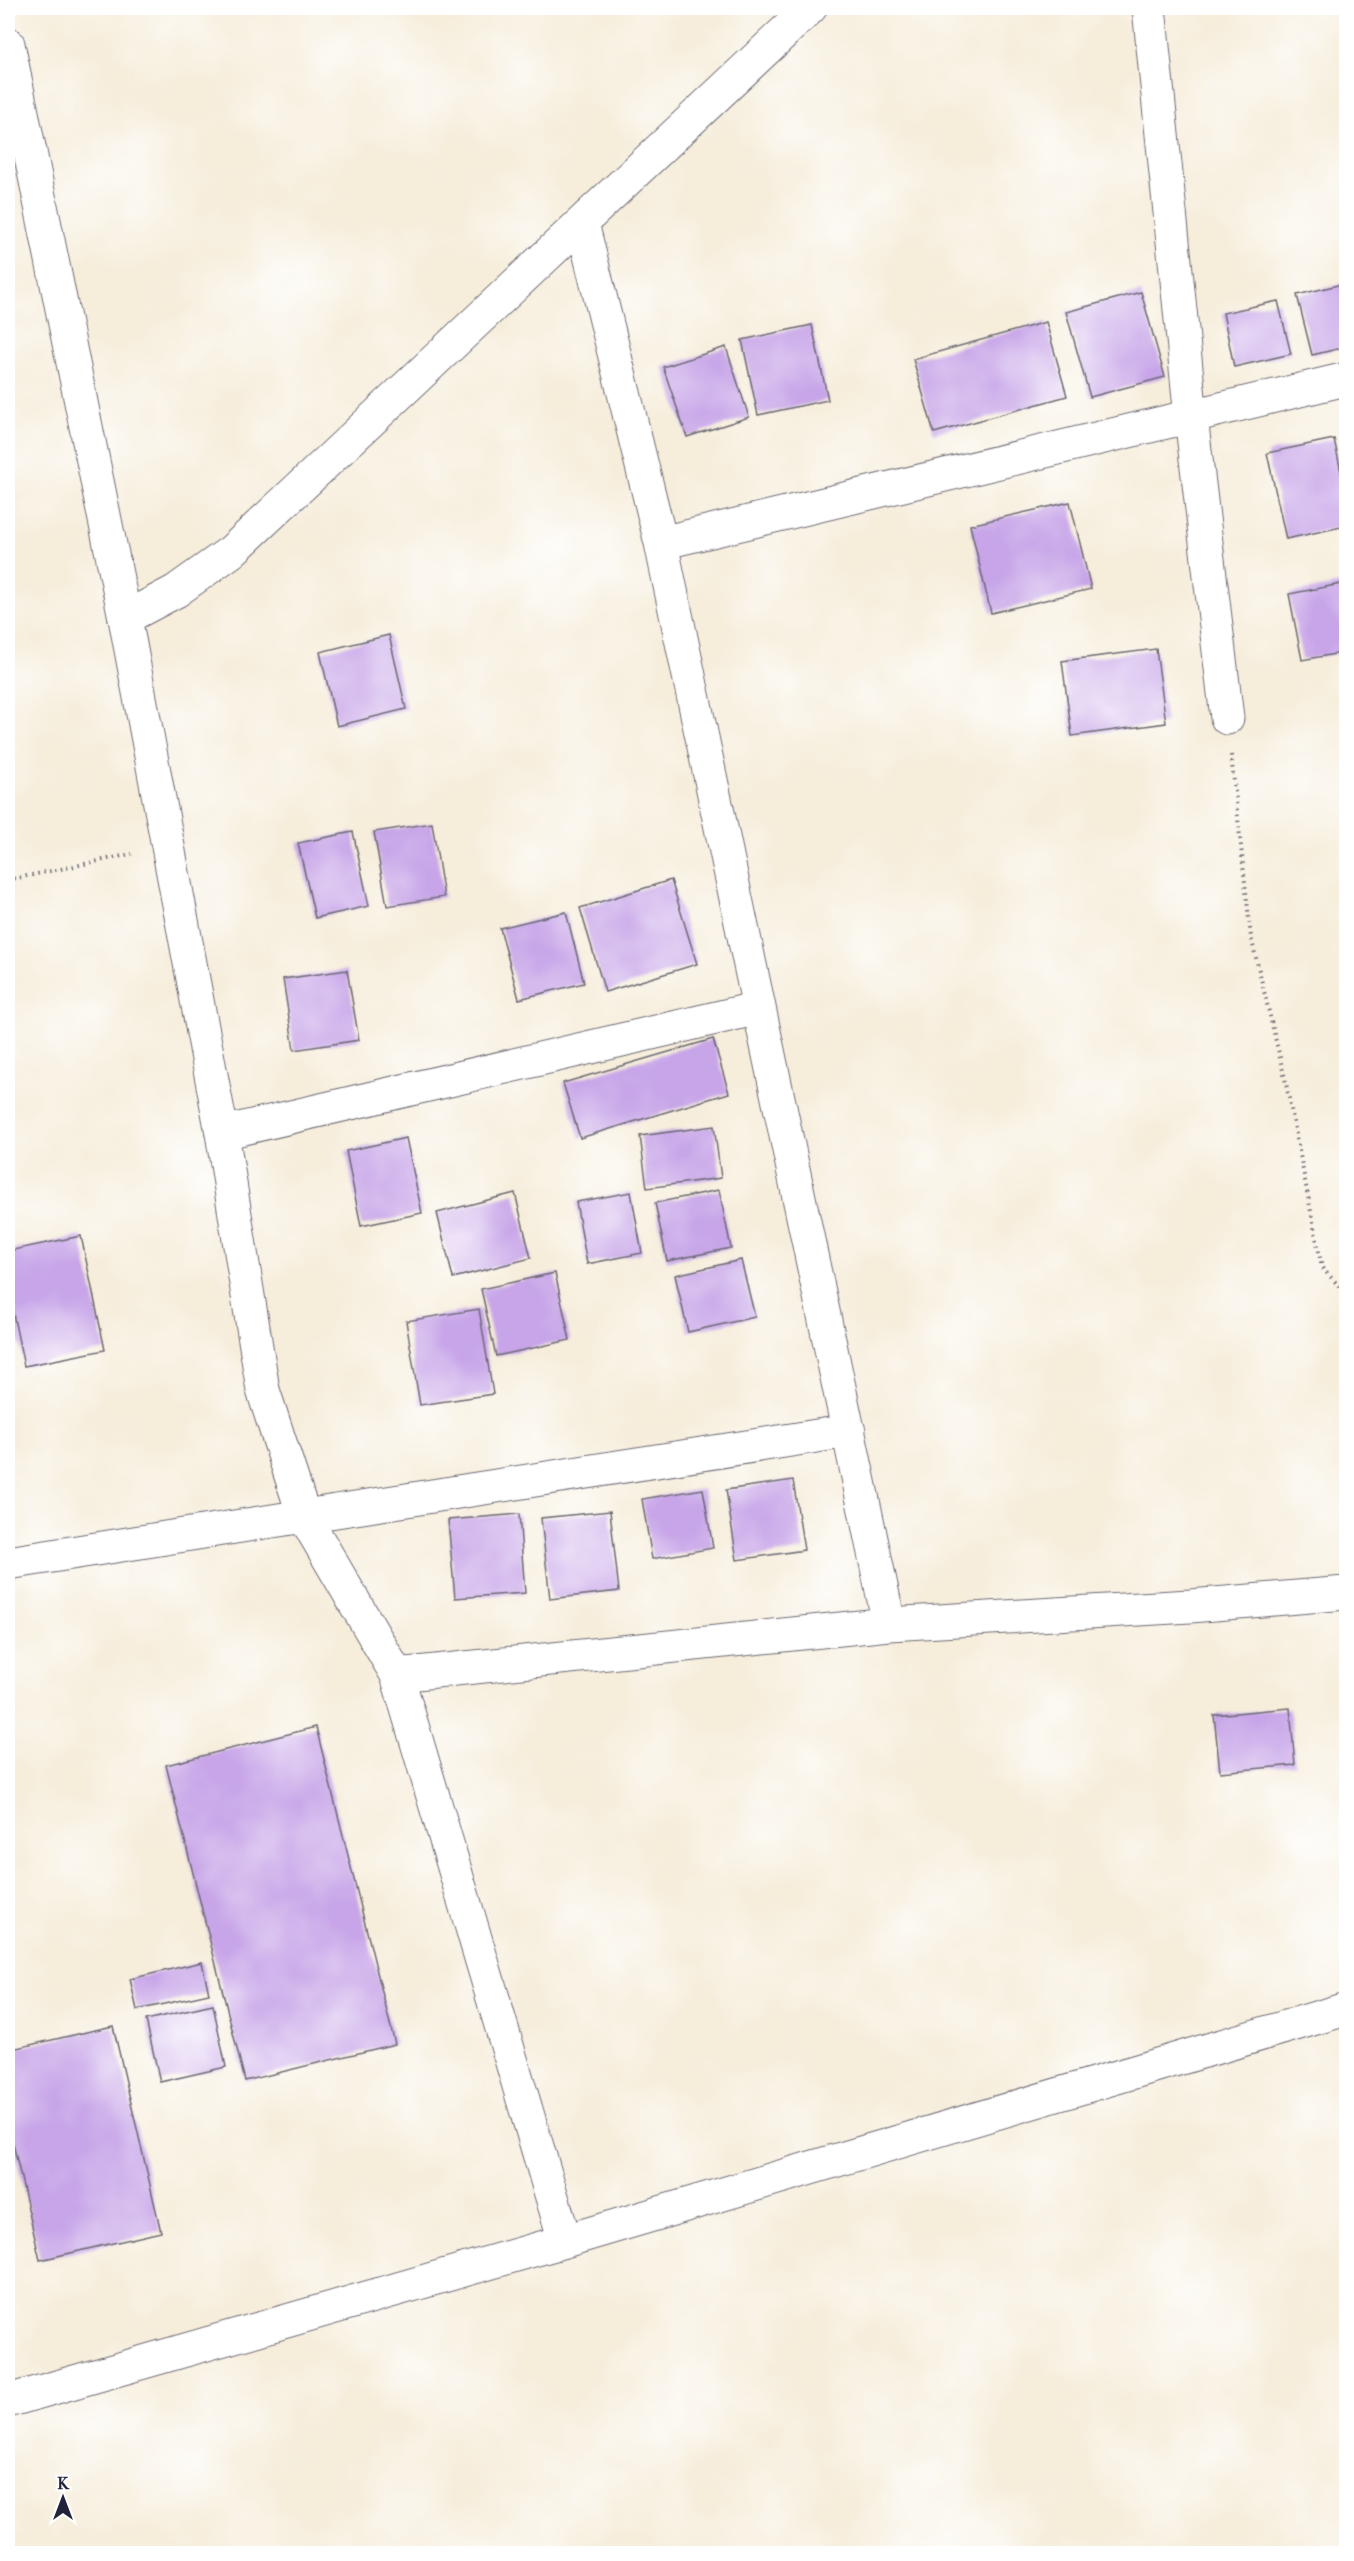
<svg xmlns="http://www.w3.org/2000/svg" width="1354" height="2561" viewBox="0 0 1354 2561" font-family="'IM FELL French Canon',serif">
<rect width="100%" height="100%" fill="#fff"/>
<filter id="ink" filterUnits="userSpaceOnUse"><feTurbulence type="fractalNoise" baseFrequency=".0167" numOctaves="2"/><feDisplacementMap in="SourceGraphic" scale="12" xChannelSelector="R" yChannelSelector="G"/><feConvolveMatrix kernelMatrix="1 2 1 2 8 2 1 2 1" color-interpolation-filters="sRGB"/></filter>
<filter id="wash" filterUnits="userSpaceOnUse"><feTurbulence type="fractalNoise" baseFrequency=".008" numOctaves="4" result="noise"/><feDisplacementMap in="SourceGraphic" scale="24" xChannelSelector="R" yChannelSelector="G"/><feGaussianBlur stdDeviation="1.35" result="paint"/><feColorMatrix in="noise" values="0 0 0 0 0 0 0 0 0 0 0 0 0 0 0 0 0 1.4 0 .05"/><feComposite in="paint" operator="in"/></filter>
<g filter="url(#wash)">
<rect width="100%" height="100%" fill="#f6edda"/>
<g id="blocks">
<path fill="#c7a5e8" d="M1346 283V347L1312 355 1297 295Z
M1141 292 1165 377 1090 397 1066 312Z
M1278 301 1291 354 1234 367 1223 313Z
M1046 322 1067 396 934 433 913 359Z
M812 325 828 400 758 415 742 340Z
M726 347 749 417 687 437 663 367Z
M1334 439 1346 495V526L1286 539 1267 453Z
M1070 502 1091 589 991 613 970 525Z
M1346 583V652L1302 660 1289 594Z
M389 635 406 709 337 726 320 652Z
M1156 649 1166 723 1072 736 1062 661Z
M432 823 444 897 387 906 374 832Z
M353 832 369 906 315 918 298 843Z
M671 880 697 964 605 992 580 908Z
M566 912 584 983 519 999 500 928Z
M347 970 359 1040 294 1050 283 979Z
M713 1039 729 1093 580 1138 563 1083Z
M714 1126 721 1178 647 1188 640 1136Z
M406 1138 422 1213 361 1226 346 1151Z
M719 1190 731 1248 667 1261 655 1203Z
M631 1192 642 1253 587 1264 576 1202Z
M515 1193 531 1258 453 1278 437 1213Z
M81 1236 105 1350 24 1366 8 1290V1251Z
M741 1260 755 1317 688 1332 675 1275Z
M555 1273 570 1340 496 1356 481 1289Z
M479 1309 493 1394 420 1405 406 1321Z
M793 1480 804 1550 737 1560 726 1490Z
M703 1489 713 1548 652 1559 642 1499Z
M610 1511 619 1591 550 1599 541 1518Z
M519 1514 525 1593 455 1598 448 1520Z
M1290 1708 1295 1765 1220 1772 1214 1715Z
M316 1727 395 2044 245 2081 166 1765Z
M202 1962 209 1994 137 2010 130 1979Z
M213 2005 226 2067 160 2082 146 2020Z
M113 2026 161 2232 40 2260 8 2122V2050Z"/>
</g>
</g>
<g filter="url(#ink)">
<use href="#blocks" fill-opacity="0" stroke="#6c6973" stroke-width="1.5"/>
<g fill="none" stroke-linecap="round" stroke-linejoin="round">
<g stroke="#6c6973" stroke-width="35">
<path id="minor" d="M1149 8 1191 417 1227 718
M582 223 661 543 889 1624
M661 543 1346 379
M125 618 176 591 232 551 810 8
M222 1133 759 1008
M304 1516 849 1431
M397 1675 889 1624 1190 1606 1346 1593"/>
</g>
<g stroke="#6c6973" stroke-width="35">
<path id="tertiary" d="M8 44 125 618 222 1133 263 1390 304 1516 397 1675 565 2241
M8 1563 304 1516
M8 2401 565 2241 1346 2009"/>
</g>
<path stroke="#6c6973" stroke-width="4" stroke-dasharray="1.5 4.5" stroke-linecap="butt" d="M1231 755 1251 937 1286 1083 1322 1268 1346 1293
M8 880 132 854"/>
<use href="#minor" stroke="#fff" stroke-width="33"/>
<use href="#tertiary" stroke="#fff" stroke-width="33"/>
</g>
</g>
<rect width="1354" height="2561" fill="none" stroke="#fff" stroke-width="30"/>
<g transform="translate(63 2498)" stroke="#ffffff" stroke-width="4.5" paint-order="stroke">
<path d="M0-4.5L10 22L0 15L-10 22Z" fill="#22223b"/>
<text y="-9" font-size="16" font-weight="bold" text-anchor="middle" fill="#22223b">K</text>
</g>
</svg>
